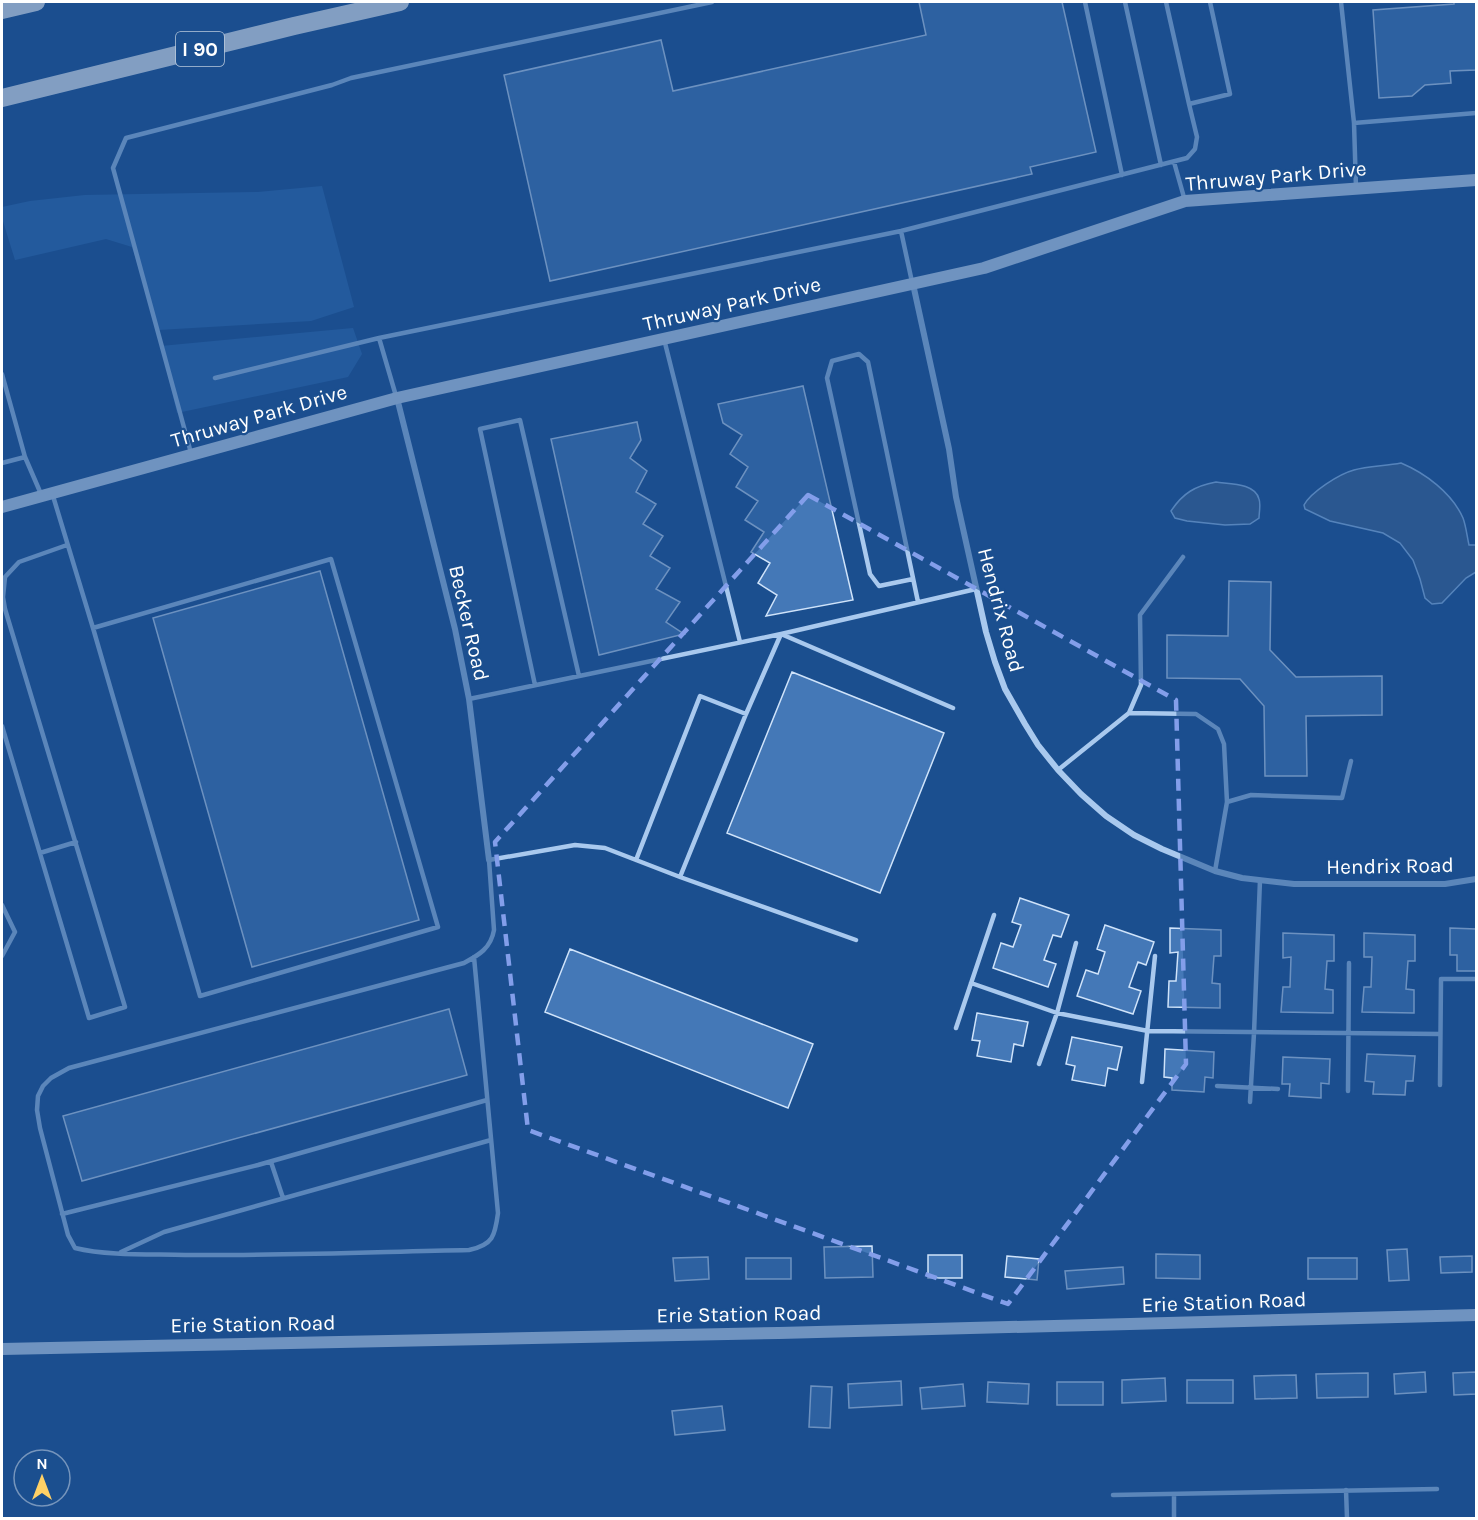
<svg xmlns="http://www.w3.org/2000/svg" width="1478" height="1520" viewBox="0 0 1478 1520" font-family="Karla,sans-serif">
<rect width="100%" height="100%" fill="#1b4f8f"/>
<path fill="#2e69ad" d="M322 186 354 307 311 321 158 330 132 247 106 239 15 260 2 218V207L30 201 85 195 258 192Z
M353 328 362 354 348 377 177 413 161 346Z"/>
<path fill="#3c6290" stroke="#9cc4f0" stroke-width="1.5" d="M1401 463C1425 473 1452 493 1463 518 1466 526 1467 536 1469 545H1476V572L1466 578 1442 603 1432 604 1425 598 1420 579 1413 560 1400 543 1383 533 1330 521 1305 509 1304 505C1311 492 1339 474 1354 470 1368 466 1386 466 1401 463Z
M1216 482C1230 484 1255 483 1259 499 1261 504 1259 513 1259 518L1250 524 1225 525 1187 521 1175 518 1171 511C1183 493 1195 486 1216 482Z"/>
<path fill="#4478b7" stroke="#cfe3fa" stroke-width="1.5" d="M919 2H1062L1096 152 1030 167 1032 174 550 281 504 75 661 40 673 91 926 35Z
M1454 2H1476V70L1450 71 1451 83 1425 85 1412 96 1379 98 1373 10 1454 4Z
M803 386 853 600 766 616 777 595 758 583 770 563 751 552 764 532 745 520 758 501 736 487 748 467 730 454 742 435 723 423 718 404Z
M637 422 641 440 630 458 647 471 636 492 656 504 643 524 663 536 650 556 670 568 656 589 680 602 666 622 684 634 599 655 551 439Z
M320 571 419 920 252 967 153 618Z
M1229 581 1271 582 1270 650 1296 677 1382 676V715L1306 716 1307 776H1265L1264 706 1240 679 1167 678V635L1228 636Z
M792 672 944 733 880 893 727 833Z
M1020 898 1069 915 1061 937 1053 935 1044 960 1056 964 1048 987 993 968 1001 943 1013 947 1021 925 1012 922Z
M1105 925 1154 942 1146 965 1138 962 1129 987 1141 991 1133 1014 1077 996 1086 970 1098 974 1105 952 1097 949Z
M1170 928 1221 930V956H1214L1212 983 1220 984V1008L1168 1007 1169 981H1176L1178 952 1170 953Z
M1450 928 1476 929V971H1457V955H1450Z
M1283 933 1334 935V961H1327L1325 989 1333 990V1013L1281 1012 1283 987H1290L1291 957 1283 958Z
M1364 933 1415 935V961H1408L1406 989 1414 990V1013L1362 1012 1364 987H1371L1372 957H1364Z
M570 949 813 1044 788 1108 545 1012Z
M449 1009 467 1075 82 1181 63 1116Z
M977 1013 1028 1022 1023 1046 1014 1044 1011 1062 977 1056 980 1041 972 1040Z
M1072 1037 1122 1047 1117 1070 1108 1068 1105 1086 1072 1080 1075 1066 1066 1064Z
M1165 1049 1214 1052 1213 1078 1205 1077 1204 1092 1172 1090V1078L1164 1077Z
M1367 1054 1415 1056 1413 1081H1406L1405 1095 1373 1094 1374 1082 1365 1081Z
M1283 1057 1330 1059 1329 1084 1321 1083V1098L1289 1096 1290 1084H1282Z
M872 1246 873 1277 825 1278 824 1247Z
M1407 1249 1409 1280 1389 1281 1387 1250Z
M1156 1254 1200 1255V1279L1156 1278Z
M928 1255H962V1278H928Z
M1007 1256 1039 1259 1037 1280 1005 1277Z
M1472 1256V1272L1441 1273 1440 1257Z
M708 1257 709 1279 675 1281 673 1258Z
M746 1258H791V1279H746Z
M1308 1258H1357V1279H1308Z
M1123 1267 1124 1284 1067 1289 1065 1271Z
M1425 1372 1426 1392 1395 1394 1394 1374Z
M1476 1372V1394L1454 1395 1453 1373Z
M1368 1373V1397L1317 1398 1316 1374Z
M1296 1375 1297 1398 1255 1399 1254 1376Z
M1165 1378 1166 1401 1122 1403V1380Z
M1187 1380H1233V1403H1187Z
M901 1381 902 1405 849 1408 848 1384Z
M988 1382 1029 1384 1028 1404 987 1402Z
M1057 1382H1103V1405H1057Z
M963 1384 965 1406 922 1409 920 1388Z
M811 1386 832 1387 830 1428 809 1427Z
M722 1406 725 1430 675 1435 672 1411Z"/>
<g fill="none" stroke-linecap="round" stroke-linejoin="round">
<path stroke="#a9c9ee" stroke-width="4.5" d="M1085 2 1122 175
M1125 2 1161 165
M1166 2 1189 104
M1341 2 1354 123 1356 188
M1354 123 1476 113
M1174 162 1185 201
M901 231 912 282
M379 338 396 396
M664 339 740 642
M2 374 25 457 41 494
M215 378 379 338 901 231 1187 158 1195 149 1197 137 1189 104 1230 94 1210 2
M191 453 113 168 126 138 332 85 351 78 712 2
M2 463 25 457
M53 496 93 628 200 996 438 927 331 559 93 628
M913 579 879 586 870 574 827 378 832 361 859 354 868 362 918 602
M535 685 480 429 520 420 579 676
M469 699 781 634 976 589
M1129 713 1196 714 1218 729 1224 744 1227 802 1215 871
M2 726 89 1018 125 1007 5 609 3 597 5 577 19 562 67 545
M1058 770 1129 713 1141 685 1140 615 1183 557
M1227 802 1251 795 1342 798 1351 761
M40 853 76 842
M636 860 700 696 746 714
M680 877 746 714 781 634 953 708
M2 905 15 932 2 956
M474 957 498 1213C495 1236 493 1245 469 1250 374 1252 279 1256 185 1255 151 1254 108 1256 75 1248L68 1235 40 1128 37 1110 38 1096 43 1086 51 1078 69 1068 464 963C479 955 491 948 494 930L489 860 575 845 605 848 680 877 856 940
M971 983 1057 1013 1148 1031 1440 1034
M956 1028 994 915
M1039 1064 1057 1013 1076 943
M1142 1082 1155 956
M1440 1085 1441 979H1476
M1217 1086 1278 1089
M1348 1091 1349 963
M1250 1102 1254 1033 1260 880
M271 1162 283 1198
M62 1214 258 1165 487 1100
M121 1252 164 1232 491 1140
M1346 1490 1347 1518
M1174 1494V1518
M1113 1495 1437 1489"/>
<path stroke="#a9c9ee" stroke-width="6" d="M913 284 949 449 956 497 986 632 995 662 1005 689 1025 724 1038 745 1058 770 1081 794 1106 816 1134 835 1162 849 1215 871 1242 878 1294 884H1445L1476 879
M397 398 455 629 469 699 489 860"/>
<path stroke="#d6e6fa" stroke-width="12" d="M2 507 397 398 984 268 1185 201 1476 180
M2 1349 779 1333 1476 1315"/>
<path stroke="#fff" stroke-width="18" d="M2 10 36 2
M2 98 294 26 400 2"/>
</g>
<path d="M0 0H1478V1520H0ZM808 495 1176 700 1186 1064 1008 1304 528 1130 495 842Z" fill="#1b4f8f" fill-opacity=".55" fill-rule="evenodd"/>
<path fill="none" stroke="#839eea" stroke-width="4.5" stroke-dasharray="12 8" stroke-linejoin="round" d="M808 495 1176 700 1186 1064 1008 1304 528 1130 495 842Z"/>
<g text-anchor="middle" stroke-width="4.5" stroke-linejoin="round" paint-order="stroke">
<rect fill="#1b4f8f" stroke="#bbcadd" stroke-width="1.5" x="176" y="32" width="48" height="34" rx="4.5"/>
<g font-size="20" font-weight="bold" fill="#fff">
<text x="200" y="56">I 90</text>
</g>
<g font-size="21" fill="#fff" stroke="#1b4f8f">
<text transform="translate(1276 176) rotate(-5)" y="7">Thruway Park Drive</text>
<text transform="translate(732 304) rotate(-13)" y="7">Thruway Park Drive</text>
<text transform="translate(259 416) rotate(-16)" y="7">Thruway Park Drive</text>
<text transform="translate(1001 610) rotate(75)" y="7">Hendrix Road</text>
<text transform="translate(469 623) rotate(77)" y="7">Becker Road</text>
<text transform="translate(1390 866) rotate(-1)" y="7">Hendrix Road</text>
<text transform="translate(1224 1302) rotate(-2)" y="7">Erie Station Road</text>
<text transform="translate(739 1314) rotate(-1)" y="7">Erie Station Road</text>
<text transform="translate(253 1324) rotate(-1)" y="7">Erie Station Road</text>
</g>
</g>
<rect width="1478" height="1520" fill="none" stroke="#ffffff" stroke-width="6"/>
<g transform="translate(42 1478)"><circle r="28" fill="#1b4f8f" stroke="#7695bc" stroke-width="1.5"/>
<path d="M0-4.5L10 22L0 15L-10 22Z" fill="#ffd166"/>
<text y="-9" font-size="16" font-weight="bold" text-anchor="middle" fill="#ffffff">N</text>
</g>
</svg>
